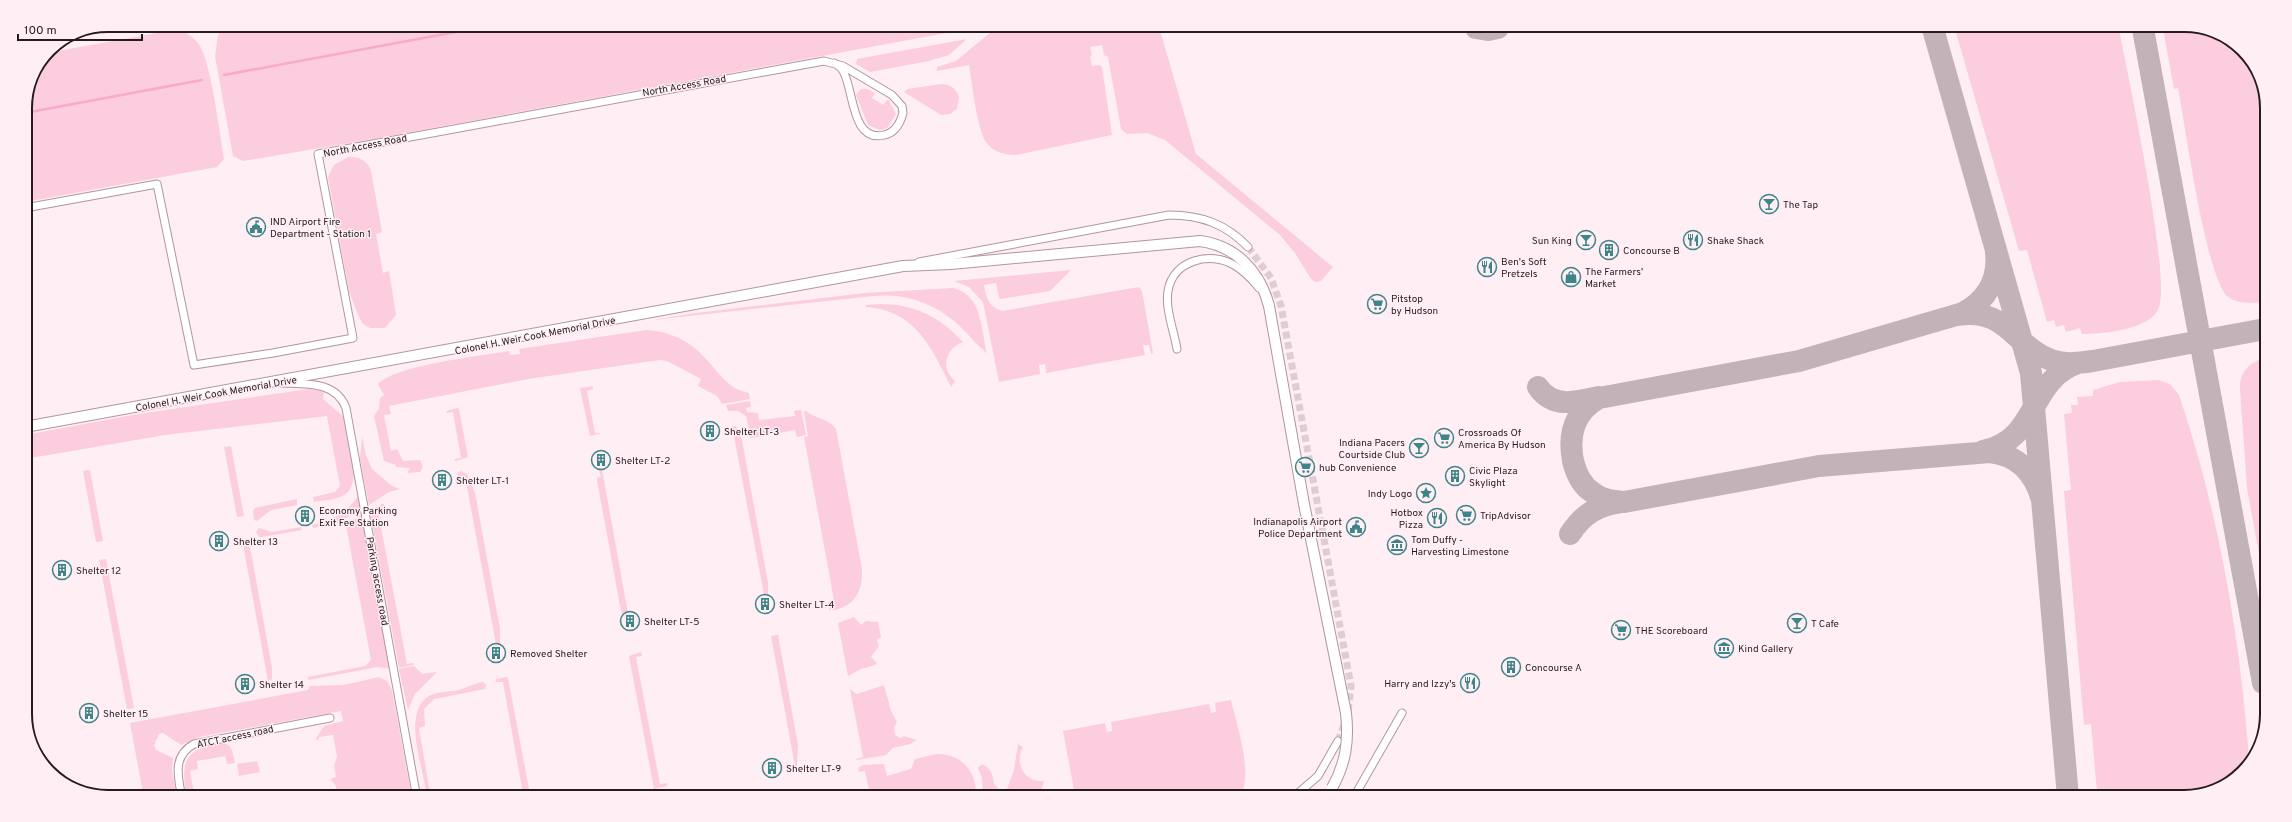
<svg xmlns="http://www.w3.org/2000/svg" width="2292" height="822" viewBox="0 0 2292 822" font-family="Overpass,sans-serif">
<rect width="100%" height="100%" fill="#ffeef3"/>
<path fill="#fbcdde" d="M224 25 979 27 373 139 243 161 233 156 215 56 218 35Z
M997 27H1159L1196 154 1333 267 1321 281 1315 282 1311 279 1295 253 1280 235 1165 140 1147 133 1127 134 1121 129 1108 57 1104 55 1102 45 1090 47 1092 55 1090 56 1092 66 1099 65 1102 67 1112 135 1016 155C1004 155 993 152 986 142 977 129 972 83 969 65L937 71V67L956 61Z
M179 29C188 34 194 37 200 46 211 64 220 135 224 159L217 167 25 202V103L31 76 47 53Z
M1955 29H2119C2127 72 2173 283 2158 310 2147 330 2102 334 2082 334L2080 328 2066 332 2064 325 2056 327 2054 320 2047 322 2027 250 2019 251Z
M2163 29H2211L2250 57 2267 102 2266 302C2253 303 2238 305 2227 296 2206 276 2185 124 2178 88L2174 89Z
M967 39 949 55 929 61 870 72 856 64 857 59Z
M941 84C950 84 956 88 959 97L957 109 950 114 941 115 904 92 908 89Z
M861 89H867L875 93 872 98 883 105 888 99 896 114 887 128 880 130 868 125 856 95Z
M348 157C358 156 368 161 371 171L382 232 376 234 383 273 389 271 396 315 385 328H370L363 324 358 315 349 291 328 177 334 165Z
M1071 270 1050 291 1001 299 999 298 996 283 984 285C986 298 989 307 1002 311L1139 287 1142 291 1153 353 1151 354 1149 345H1143L1145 355 1046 373 1045 364 1039 365 1040 374 999 382 983 302 969 287 954 281Z
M953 288C983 295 981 330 987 354 983 348 978 346 974 341 948 310 915 292 873 296L652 320 696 313 865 293Z
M880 304C915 304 940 317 963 342 945 349 940 368 955 381L951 387C932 348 915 310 866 307V305Z
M646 330C668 331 689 340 704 357 719 372 727 389 749 393L750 399 722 404 717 396 698 386 701 379 667 361 659 360 528 379 389 406 391 414 384 415 391 451 397 449 403 461 420 460 423 467 420 472 407 473 410 468 396 467V465L384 461 374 416 379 409 380 398 384 395 378 384C396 365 481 356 509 351L510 355 520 354 519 349Z
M2265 358 2264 582 2247 488 2240 388C2240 371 2250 362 2265 358Z
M2158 380 2170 384 2179 395C2219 513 2240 636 2249 759L2234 780 2184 797H2104V792H2097L2091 724 2084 725 2064 491 2071 490 2064 414 2072 413 2071 405H2078L2077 397 2093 396V390L2120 382Z
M593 386V389L587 391 595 433H602L590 436 580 388Z
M315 388 324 390 323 399 345 418C348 438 364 483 344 495 336 500 324 500 314 502L313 497 335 492 340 486 327 416 165 435 25 459V435L138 414Z
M750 401 751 407 746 408 747 412 758 413 759 420 795 416 794 411 801 410 806 435 797 437 795 430 751 438 746 416 738 411H728L726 405Z
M457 408 459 409 468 457 456 461 454 459 461 458 453 412 447 413 446 411Z
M806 411C815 419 830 419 836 429L862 569C863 587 857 604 838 609 834 610 832 611 829 609L828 602 834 600 804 437 808 436 804 412Z
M732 426H736L742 440 768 583V594H764Z
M362 437 366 455 372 469 392 486 400 489 389 492 369 505 360 458Z
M231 446 244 516 237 517 224 447Z
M602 469 629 619 625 620 621 611 597 480V478L601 477 599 470Z
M90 470 103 541 96 542 83 471Z
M461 471 467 474 475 493 500 629V643L496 644 465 476H458L457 473Z
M358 496 362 509 337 523 313 528 312 525C332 521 346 513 358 496Z
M297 499V505L271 510 257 521 254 520 253 511 255 508Z
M382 504H384L385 509 378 511 407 664 413 663 414 665 399 668 370 511Z
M363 514 391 669 378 667 308 680V677L365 666 371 660 346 525Z
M301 527 302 530 262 537H259L256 532 259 528 272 532Z
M242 539 246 540 251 552 272 668V679L268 681Z
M106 559 134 708 127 709 99 560Z
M854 617 861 625 866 621 878 622 881 637 877 640 879 646 871 657 877 663 875 665 861 669 848 676 838 623Z
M778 635 798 745 797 766 791 771 789 768 795 766 771 636Z
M641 652 642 656 636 657 660 784 667 783V786L654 789 629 656Z
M414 666 422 674 437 672 415 694 408 710 399 669Z
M379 677 387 681 392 690 411 793H336V786L330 779 336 777 334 766 337 757 333 735 319 737V739L315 740 324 726 343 721 341 711 199 737 181 745 163 733 159 734 156 741 151 740 156 742 154 745 156 750 173 758 172 770 176 793H143L130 723 308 690 310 686 344 685Z
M507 677 508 678 530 794H523L503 682H495L497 679Z
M483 682 486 685 485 689 434 699 424 709 425 726 419 728 430 793H426C424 768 401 713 429 696 438 691 450 692 459 690 467 688 474 683 483 682Z
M884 685 891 711 897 722 894 727 895 735 901 738 904 736 917 740 910 744 893 748 886 755 857 760 856 759 863 757 850 689 857 694Z
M1231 700C1237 727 1253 771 1241 795H1075L1063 731 1105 723 1107 732 1112 731 1111 722 1209 704 1211 713 1216 712 1215 703Z
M222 743C233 744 233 754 235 763L227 764 225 756 197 761 198 769 190 771 194 793H186C180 758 188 749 222 743Z
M1018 744 1023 747C1014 763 1024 783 1044 781L1040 795H1005L1014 770Z
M936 754C960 753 977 771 976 795L870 794 865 771 859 772 858 768 863 765 884 764 887 776 911 769 915 759Z
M257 761 260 772 239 776 237 764Z
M982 764C991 768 993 775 994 784L998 788 995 795H983L982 778 978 768Z"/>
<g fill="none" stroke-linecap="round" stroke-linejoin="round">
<path stroke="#f9a9c9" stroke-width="2.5" d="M224 75 488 26
M25 113 202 80"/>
<path stroke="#c2b3b8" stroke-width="22" d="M1476 28 1488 30 1498 28
M1933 29 2031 373 2068 797
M2143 29 2263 683
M1996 252C1999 279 1987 300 1963 313L1799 361 1599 398C1574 412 1568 434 1573 461 1576 473 1581 485 1592 492 1602 500 1612 501 1624 502L1819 466 1990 452C2018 455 2035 474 2042 500
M1958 315C2006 307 2014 346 2051 360 2065 365 2079 363 2093 361L2265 329
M1538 387C1553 409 1577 402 1599 397
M1983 451C2040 439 2027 381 2078 363
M1570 534C1583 514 1598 505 1621 502"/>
<path stroke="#deced3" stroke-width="7" stroke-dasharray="7 3.5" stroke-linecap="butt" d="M1248 247 1271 278 1281 306 1351 686 1348 712
M1338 741 1345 722"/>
<g stroke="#b096a0" stroke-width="9">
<path id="street" d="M25 208 157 184 194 365 273 353 353 338 318 154 824 61 843 66 892 95 902 106 903 113C900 124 895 133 884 135 851 143 854 89 843 71 841 67 837 65 834 63
M919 262 1169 215C1201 215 1226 224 1248 247
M1177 349C1174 331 1165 309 1168 291 1173 260 1210 251 1234 265 1244 271 1252 279 1259 288
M282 383C306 384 336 381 346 408L416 793
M181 793C177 773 174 755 194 744L330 718
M1296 795 1318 776 1338 741
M1355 795 1402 713"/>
</g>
<g stroke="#b096a0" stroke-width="12">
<path id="secondary" d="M25 427 903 266 951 264 1200 241C1236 246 1260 271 1269 306"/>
</g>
<use href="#street" stroke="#fff" stroke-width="7"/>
<use href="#secondary" stroke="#fff" stroke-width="10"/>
<g stroke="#b096a0" stroke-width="12" stroke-linecap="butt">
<path id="secondary-bridge" d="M1269 306 1304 504 1346 713C1349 741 1346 763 1332 788"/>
</g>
<use href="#secondary-bridge" stroke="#fff" stroke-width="10"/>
</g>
<defs>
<g id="bar-ring" transform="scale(1)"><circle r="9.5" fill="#ffeef3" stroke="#3d8589" stroke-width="1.5"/><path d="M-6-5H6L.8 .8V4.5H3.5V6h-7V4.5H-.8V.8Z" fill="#3d8589"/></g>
<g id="civic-ring" transform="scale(1)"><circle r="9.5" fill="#ffeef3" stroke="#3d8589" stroke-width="1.5"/><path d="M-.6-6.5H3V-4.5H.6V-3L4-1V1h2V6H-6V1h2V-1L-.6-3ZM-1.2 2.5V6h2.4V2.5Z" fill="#3d8589"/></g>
<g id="restaurant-ring" transform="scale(1)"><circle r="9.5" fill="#ffeef3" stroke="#3d8589" stroke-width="1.5"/><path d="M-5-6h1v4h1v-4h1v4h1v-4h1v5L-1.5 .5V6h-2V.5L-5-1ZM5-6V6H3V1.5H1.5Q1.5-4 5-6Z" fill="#3d8589"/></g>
<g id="building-ring" transform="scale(1)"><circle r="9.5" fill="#ffeef3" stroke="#3d8589" stroke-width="1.5"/><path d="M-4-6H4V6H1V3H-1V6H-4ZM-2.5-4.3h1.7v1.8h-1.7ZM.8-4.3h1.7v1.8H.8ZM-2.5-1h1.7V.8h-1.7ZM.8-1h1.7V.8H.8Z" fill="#3d8589"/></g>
<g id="shop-ring" transform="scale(1)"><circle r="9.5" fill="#ffeef3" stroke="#3d8589" stroke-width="1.5"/><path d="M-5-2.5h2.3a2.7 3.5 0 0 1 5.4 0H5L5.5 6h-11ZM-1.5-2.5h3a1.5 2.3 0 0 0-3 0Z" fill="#3d8589"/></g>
<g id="supermarket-ring" transform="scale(1)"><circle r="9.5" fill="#ffeef3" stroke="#3d8589" stroke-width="1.5"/><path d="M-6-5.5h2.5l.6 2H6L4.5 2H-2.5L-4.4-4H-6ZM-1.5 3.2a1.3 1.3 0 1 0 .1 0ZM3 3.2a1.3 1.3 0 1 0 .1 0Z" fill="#3d8589"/></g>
<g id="sight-ring" transform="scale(1)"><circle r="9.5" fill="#ffeef3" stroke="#3d8589" stroke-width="1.5"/><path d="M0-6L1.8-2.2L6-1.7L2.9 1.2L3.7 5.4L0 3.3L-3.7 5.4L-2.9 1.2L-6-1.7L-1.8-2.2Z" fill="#3d8589"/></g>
<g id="museum-ring" transform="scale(1)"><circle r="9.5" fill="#ffeef3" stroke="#3d8589" stroke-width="1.5"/><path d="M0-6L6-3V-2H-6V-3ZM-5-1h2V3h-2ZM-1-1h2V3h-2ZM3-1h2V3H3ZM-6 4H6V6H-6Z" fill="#3d8589"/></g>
</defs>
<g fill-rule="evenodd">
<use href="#bar-ring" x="1769" y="204"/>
<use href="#civic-ring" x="256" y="227"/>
<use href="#bar-ring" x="1586" y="240"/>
<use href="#restaurant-ring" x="1693" y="240"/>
<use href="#building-ring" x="1609" y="250"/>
<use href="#restaurant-ring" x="1487" y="267"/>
<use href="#shop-ring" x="1571" y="277"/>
<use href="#supermarket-ring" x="1377" y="304"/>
<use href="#building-ring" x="710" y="431"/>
<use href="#supermarket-ring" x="1444" y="438"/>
<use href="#bar-ring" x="1419" y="448"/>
<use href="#building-ring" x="601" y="460"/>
<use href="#supermarket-ring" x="1305" y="467"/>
<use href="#building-ring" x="1455" y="476"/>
<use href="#building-ring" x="442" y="480"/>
<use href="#sight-ring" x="1426" y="493"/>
<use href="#supermarket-ring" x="1466" y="515"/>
<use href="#building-ring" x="305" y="516"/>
<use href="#restaurant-ring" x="1437" y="518"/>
<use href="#civic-ring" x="1356" y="527"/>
<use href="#building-ring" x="219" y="541"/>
<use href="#museum-ring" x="1397" y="545"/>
<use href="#building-ring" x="62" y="570"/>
<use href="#building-ring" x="765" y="604"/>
<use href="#building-ring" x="630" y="621"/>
<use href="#bar-ring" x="1797" y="623"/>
<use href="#supermarket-ring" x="1621" y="630"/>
<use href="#museum-ring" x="1724" y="648"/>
<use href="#building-ring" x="496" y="653"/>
<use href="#building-ring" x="1511" y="667"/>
<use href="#restaurant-ring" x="1470" y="683"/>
<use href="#building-ring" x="245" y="684"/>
<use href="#building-ring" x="89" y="713"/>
<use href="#building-ring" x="772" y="768"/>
</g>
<g text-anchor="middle" stroke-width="3" stroke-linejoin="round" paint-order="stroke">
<g font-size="10" fill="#251b1f" stroke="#ffeef3">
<text transform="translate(684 85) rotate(-10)" y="4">North Access Road</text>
<text transform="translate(365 145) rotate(-11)" y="4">North Access Road</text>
<text transform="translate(535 335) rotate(-11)" y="4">Colonel H. Weir Cook Memorial Drive</text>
<text transform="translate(216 393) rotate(-10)" y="4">Colonel H. Weir Cook Memorial Drive</text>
<text transform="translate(378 581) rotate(80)" y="4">Parking access road</text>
<text transform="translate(235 736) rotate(-12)" y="4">ATCT access road</text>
</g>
<g font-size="10" fill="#251b1f" stroke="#ffeef3" text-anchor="start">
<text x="1783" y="208">The Tap</text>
<text x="270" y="225">IND Airport Fire<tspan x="270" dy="12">Department - Station 1</tspan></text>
<text x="1572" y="244" text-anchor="end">Sun King</text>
<text x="1707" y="244">Shake Shack</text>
<text x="1623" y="254">Concourse B</text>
<text x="1501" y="265">Ben's Soft<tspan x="1501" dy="12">Pretzels</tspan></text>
<text x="1585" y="275">The Farmers'<tspan x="1585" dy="12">Market</tspan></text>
<text x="1391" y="302">Pitstop<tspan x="1391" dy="12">by Hudson</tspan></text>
<text x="724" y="435">Shelter LT-3</text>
<text x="1458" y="436">Crossroads Of<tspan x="1458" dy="12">America By Hudson</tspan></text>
<text x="1405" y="446" text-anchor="end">Indiana Pacers<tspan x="1405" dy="12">Courtside Club</tspan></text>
<text x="615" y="464">Shelter LT-2</text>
<text x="1319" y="471">hub Convenience</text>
<text x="1469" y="474">Civic Plaza<tspan x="1469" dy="12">Skylight</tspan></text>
<text x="456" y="484">Shelter LT-1</text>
<text x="1412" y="497" text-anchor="end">Indy Logo</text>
<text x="319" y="514">Economy Parking<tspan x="319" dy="12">Exit Fee Station</tspan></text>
<text x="1423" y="516" text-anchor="end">Hotbox<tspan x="1423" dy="12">Pizza</tspan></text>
<text x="1480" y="519">TripAdvisor</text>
<text x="1342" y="525" text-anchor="end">Indianapolis Airport<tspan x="1342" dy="12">Police Department</tspan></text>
<text x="1411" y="543">Tom Duffy -<tspan x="1411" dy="12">Harvesting Limestone</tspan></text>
<text x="233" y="545">Shelter 13</text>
<text x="76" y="574">Shelter 12</text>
<text x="779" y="608">Shelter LT-4</text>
<text x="644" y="625">Shelter LT-5</text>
<text x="1811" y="627">T Cafe</text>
<text x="1635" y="634">THE Scoreboard</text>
<text x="1738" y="652">Kind Gallery</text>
<text x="510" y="657">Removed Shelter</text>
<text x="1525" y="671">Concourse A</text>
<text x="1456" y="687" text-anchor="end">Harry and Izzy's</text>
<text x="259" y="688">Shelter 14</text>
<text x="103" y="717">Shelter 15</text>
<text x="786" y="772">Shelter LT-9</text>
</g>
</g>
<path d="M0 0H2292V822H0ZM108 32H2184A76 76 0 0 1 2260 108V714A76 76 0 0 1 2184 790H108A76 76 0 0 1 32 714V108A76 76 0 0 1 108 32Z" fill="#ffeef3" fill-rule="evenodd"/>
<path fill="none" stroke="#251b1f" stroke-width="2" d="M108 32H2184A76 76 0 0 1 2260 108V714A76 76 0 0 1 2184 790H108A76 76 0 0 1 32 714V108A76 76 0 0 1 108 32Z"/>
<path d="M18 34v6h124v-6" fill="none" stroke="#251b1f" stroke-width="2"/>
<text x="24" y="34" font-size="12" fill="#251b1f" stroke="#ffeef3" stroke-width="3" paint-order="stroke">100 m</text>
</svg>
